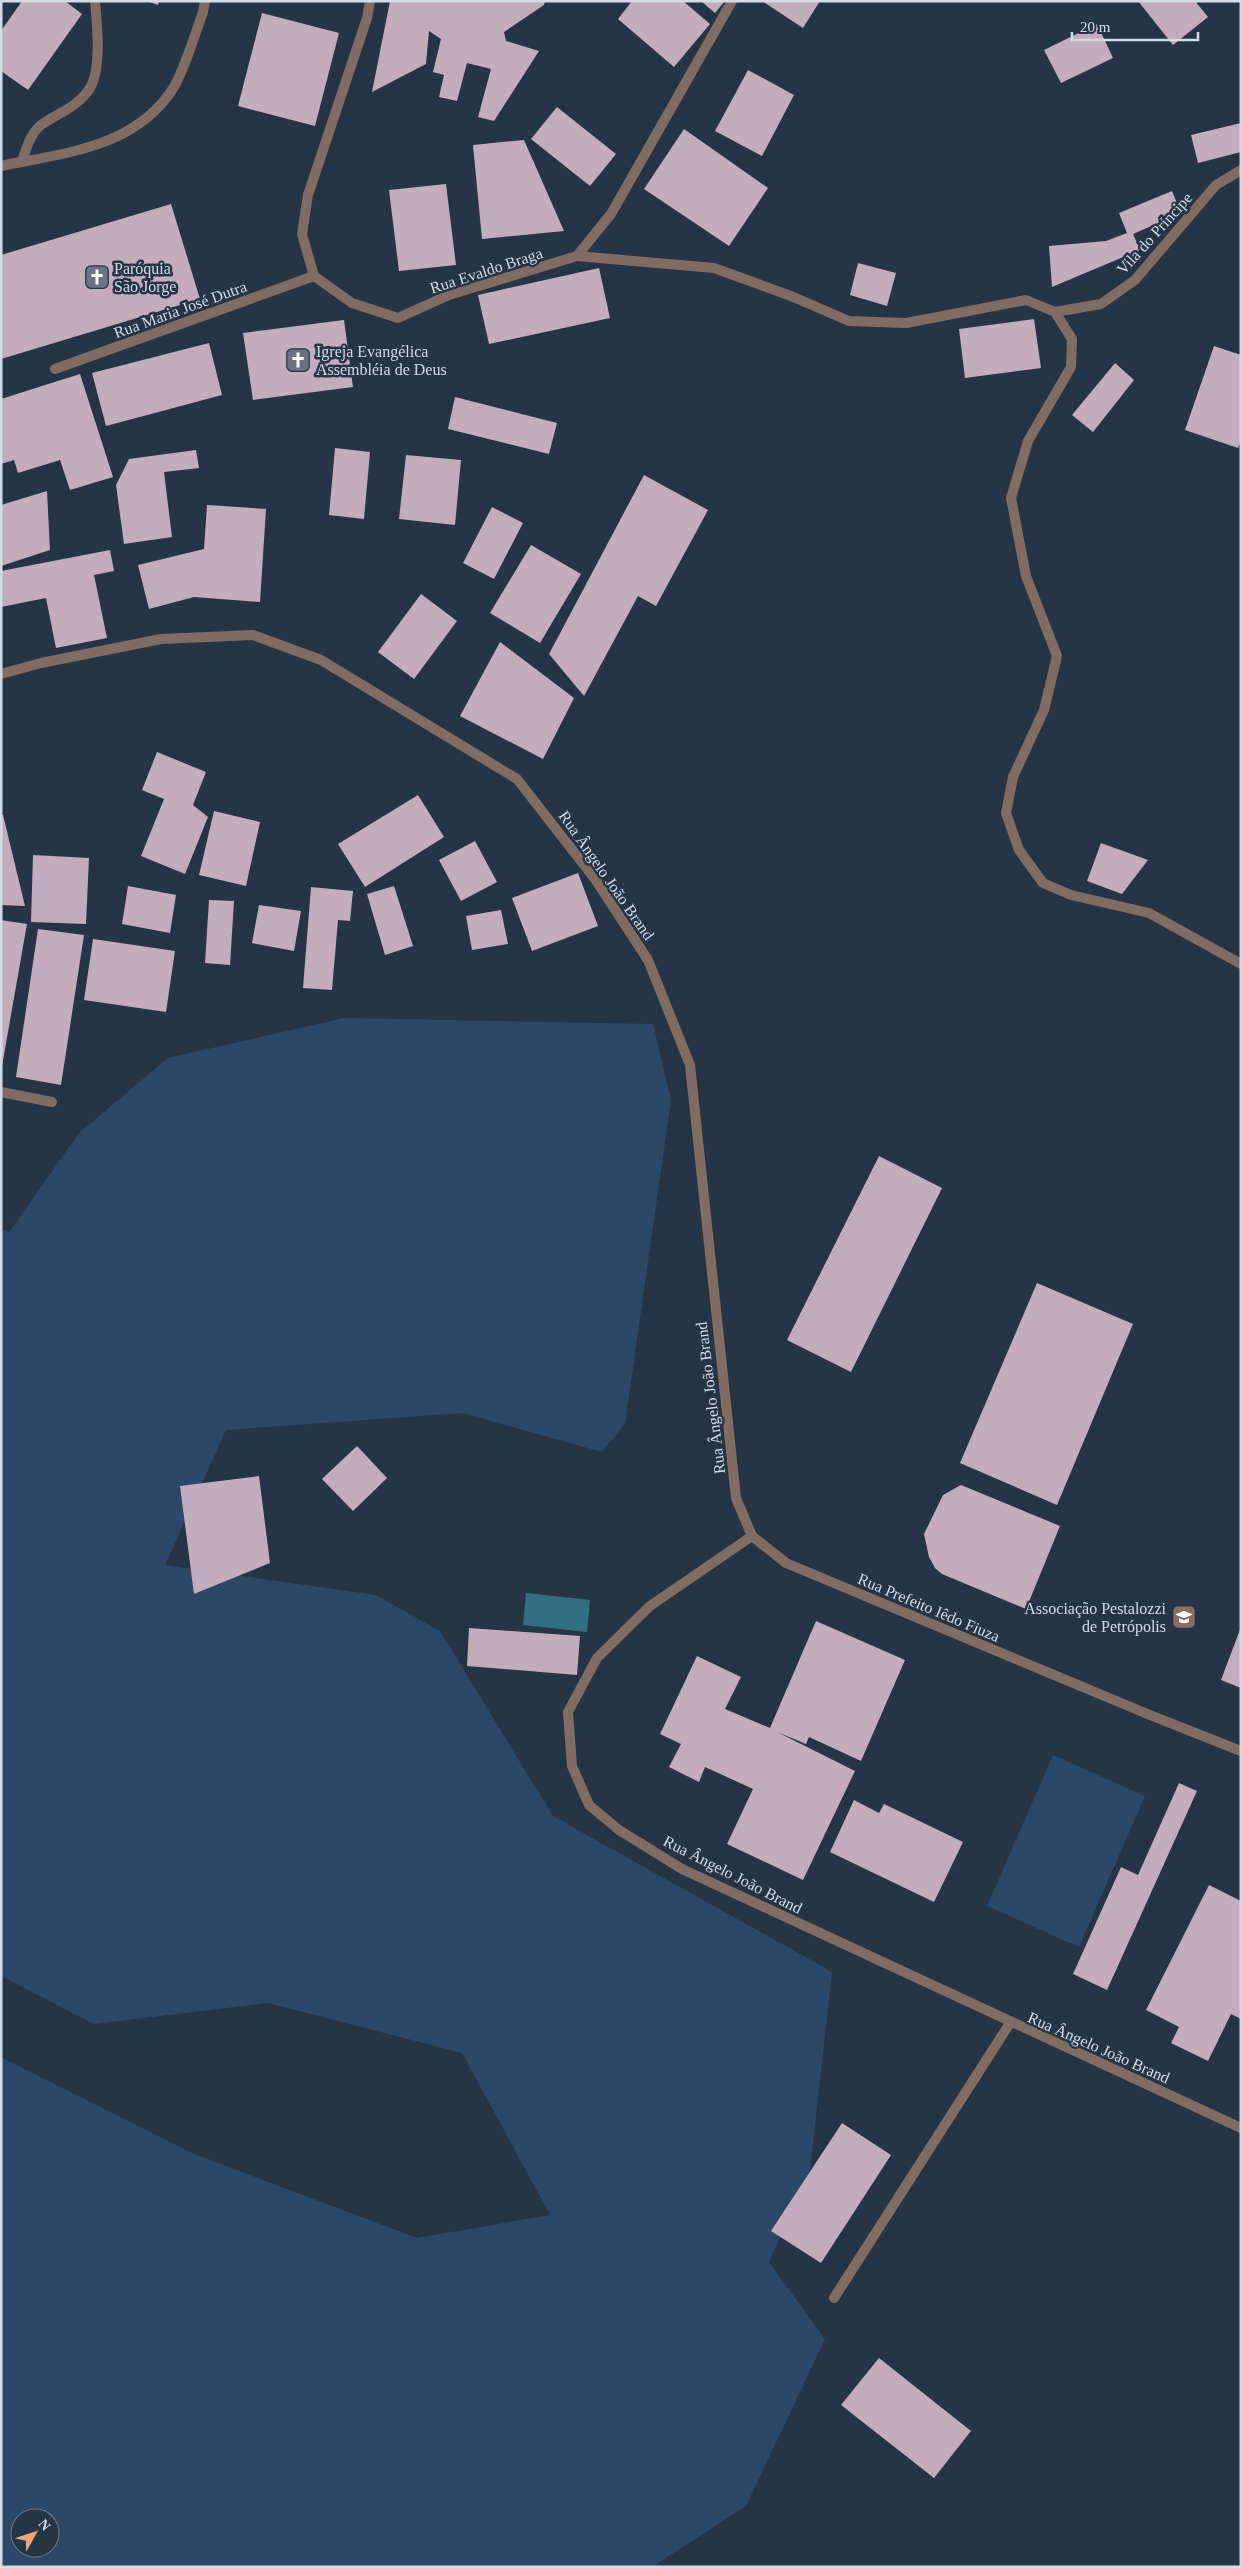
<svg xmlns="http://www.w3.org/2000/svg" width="1242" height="2568" viewBox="0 0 1242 2568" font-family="'Times New Roman',serif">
<rect width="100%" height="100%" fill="#263545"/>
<path fill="#2b4866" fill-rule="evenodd" d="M344 1018 653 1024 671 1100 625 1424 602 1452 463 1413 226 1430 165 1565 376 1595 440 1631 553 1816 832 1972 810 2170 769 2262 825 2339 746 2506 652 2567H1V2057L192 2153 417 2238 550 2215 462 2053 268 2003 94 2024 1 1976V1229L9 1232 79 1133 168 1058ZM20 2518H50V2548H20Z
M1053 1755 1145 1796 1079 1947 987 1906Z"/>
<path fill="#32707f" d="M526 1593 590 1600 587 1632 523 1625Z"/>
<path fill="#c3acbd" d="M22 1H65L82 14 28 90 1 71V31Z
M147 1H159L158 5Z
M390 1H545L544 5 504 32 506 41 539 51 494 121 478 117 491 69 467 63 457 101 439 97 444 75 433 72 441 39 429 31 426 64 372 92Z
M632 1H683L710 24 674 67 618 19Z
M701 1H725L715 13Z
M762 1H820L803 28Z
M1138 1H1195L1208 17 1173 45Z
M262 13 339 33 315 126 238 106Z
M1097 24 1113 58 1061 83 1044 50Z
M748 70 794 95 762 156 715 131Z
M557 107 616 154 590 186 531 139Z
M1241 123V152L1198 163 1191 135Z
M684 129 768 188 729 246 644 189Z
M524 140 564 231 482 239 473 145Z
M446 184 456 265 399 271 389 190Z
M1172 191 1181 213 1133 234 1140 250 1052 287 1049 246 1106 241 1127 233 1119 213Z
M171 204 200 299 1 359V255Z
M858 263 896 273 887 306 850 295Z
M599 268 610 318 489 344 478 295Z
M1034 319 1041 368 965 378 959 329Z
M344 320 353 387 253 400 243 333Z
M209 343 222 395 106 426 92 373Z
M1214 346 1241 355V441L1238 448 1185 430Z
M1115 363 1134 380 1093 432 1072 415Z
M80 374 113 477 70 490 60 460 18 473 14 460 1 464V399Z
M455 397 557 423 549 454 448 429Z
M335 448 370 452 364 519 329 515Z
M196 450 199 468 164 472 172 537 124 544 116 485 129 459Z
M406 455 461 460 455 525 399 519Z
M644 475 708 510 656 606 638 596 584 696 549 654Z
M47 491 50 550 1 566V505Z
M207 505 266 509 260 602 194 597 149 609 138 565 204 549Z
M492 507 523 523 494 579 463 563Z
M531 545 581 574 540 643 490 613Z
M110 550 114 571 94 575 107 638 56 648 46 598 1 607V571Z
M421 594 457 621 414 679 378 652Z
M500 642 574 698 543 759 460 716Z
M157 752 206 772 193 805 208 817 185 874 141 856 164 799 142 790Z
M418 795 444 837 365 887 338 844Z
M214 811 260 822 246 886 199 875Z
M1 815H3L25 906 1 905Z
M475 841 497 882 461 901 439 860Z
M1101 843 1148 860 1122 894 1087 881Z
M33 855 89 858 86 924 31 922Z
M578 873 598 926 532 951 512 898Z
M128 886 176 895 170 933 122 924Z
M394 886 413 946 385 955 367 894Z
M311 887 353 891 350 921 338 920 332 990 303 988Z
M209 900 234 901 230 965 205 963Z
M259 905 301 911 294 951 252 943Z
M501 910 508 944 472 950 466 916Z
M1 920 27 924 2 1066H1Z
M38 929 84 935 61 1085 16 1077Z
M93 939 175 951 166 1012 84 1000Z
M879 1156 942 1188 851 1372 787 1340Z
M1037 1283 1133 1324 1057 1505 960 1463Z
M357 1446 387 1478 353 1511 322 1479Z
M259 1476 270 1563 194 1594 180 1486Z
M961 1485 1060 1526 1026 1609 942 1574 935 1568 929 1557 924 1534 943 1495Z
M816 1621 905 1660 861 1761 809 1737 806 1744 777 1732 855 1771 803 1880 727 1844 753 1789 705 1767 699 1782 669 1767 681 1744 660 1734 697 1656 741 1677 725 1709 770 1728Z
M1241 1627V1688L1221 1680Z
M469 1628 580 1636 577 1675 467 1666Z
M1179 1783 1197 1791 1107 1990 1073 1974 1121 1867 1138 1875Z
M854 1800 879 1813 884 1804 963 1842 934 1902 830 1852Z
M1209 1885 1241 1901V2019L1231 2014 1208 2061 1171 2043 1179 2027 1146 2010Z
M842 2123 891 2155 821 2263 771 2231Z
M879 2358 971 2431 934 2478 841 2405Z"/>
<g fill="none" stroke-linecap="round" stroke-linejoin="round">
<path stroke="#816c63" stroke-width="10" d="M22 162C26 149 30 134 41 125 58 113 78 107 90 88 102 67 97 25 95 1
M55 369 314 276"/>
<path stroke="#816c63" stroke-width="10" d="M370 1 367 18 308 195 302 234 314 276 352 303 398 318 449 295 577 256 611 214 732 1
M577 256 714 268 791 296 849 321 906 323 1026 300 1055 312 1072 339 1071 367 1028 441 1011 498 1026 576 1057 656 1044 710 1013 777 1006 813 1019 850 1043 883 1071 895 1149 913 1241 964
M1055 312 1101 304 1135 280 1216 185 1241 170
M1 1092 52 1102
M752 1536 650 1606 597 1658 568 1712 572 1766 589 1805 619 1830 682 1869 1241 2128
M834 2298 1010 2023"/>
<path stroke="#816c63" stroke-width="10" d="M1 166C64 153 136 148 174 87 185 68 195 34 203 12L205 1
M1 674 41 663 161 639 253 635 321 660 517 779 595 879 648 960 690 1065 736 1498 752 1536 786 1563 1150 1715 1241 1751"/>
</g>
<defs>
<g id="church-square" transform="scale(1.25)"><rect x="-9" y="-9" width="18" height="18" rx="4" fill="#6b7280" stroke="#263545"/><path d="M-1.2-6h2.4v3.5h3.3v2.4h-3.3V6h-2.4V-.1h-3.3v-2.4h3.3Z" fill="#fff"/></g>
<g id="school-square" transform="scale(1.25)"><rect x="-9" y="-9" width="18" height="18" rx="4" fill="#8d6e63" stroke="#263545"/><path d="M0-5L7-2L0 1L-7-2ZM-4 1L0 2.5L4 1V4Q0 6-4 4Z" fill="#fff"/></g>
</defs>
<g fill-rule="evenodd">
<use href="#church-square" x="97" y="277"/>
<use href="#church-square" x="298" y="360"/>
<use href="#school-square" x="1184" y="1617"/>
</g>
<g text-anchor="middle" stroke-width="5" stroke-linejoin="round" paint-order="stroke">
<g font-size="16" fill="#d2dce6" stroke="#263545">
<text transform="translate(1154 233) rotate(-48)" y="6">Vila do Príncipe</text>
<text transform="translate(486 270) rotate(-18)" y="6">Rua Evaldo Braga</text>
<text transform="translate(180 309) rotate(-20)" y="6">Rua Maria José Dutra</text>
<text transform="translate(607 875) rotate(55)" y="6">Rua Ângelo João Brand</text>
<text transform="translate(710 1398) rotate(-97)" y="6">Rua Ângelo João Brand</text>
<text transform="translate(929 1607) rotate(23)" y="6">Rua Prefeito Iêdo Fiuza</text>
<text transform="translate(733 1874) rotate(27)" y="6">Rua Ângelo João Brand</text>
<text transform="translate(1099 2047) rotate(24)" y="6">Rua Ângelo João Brand</text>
</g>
<g font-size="16" fill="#d2dce6" stroke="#263545" text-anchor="start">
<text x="114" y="274">Paróquia<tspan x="114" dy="18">São Jorge</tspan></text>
<text x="316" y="357">Igreja Evangélica<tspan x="316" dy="18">Assembléia de Deus</tspan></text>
<text x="1166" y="1614" text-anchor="end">Associação Pestalozzi<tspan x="1166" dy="18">de Petrópolis</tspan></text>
</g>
</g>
<rect width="1242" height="2568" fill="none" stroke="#d2dce6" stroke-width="5"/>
<g transform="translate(35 2533) rotate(50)"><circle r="24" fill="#263545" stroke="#6b7885"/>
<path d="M0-4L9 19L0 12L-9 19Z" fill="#efa378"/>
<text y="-8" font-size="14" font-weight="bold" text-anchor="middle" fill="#d2dce6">N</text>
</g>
<path d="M1072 32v8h126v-8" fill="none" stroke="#d2dce6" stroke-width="2.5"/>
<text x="1080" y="32" font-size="15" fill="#d2dce6" stroke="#263545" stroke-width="4" paint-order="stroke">20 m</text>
</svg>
